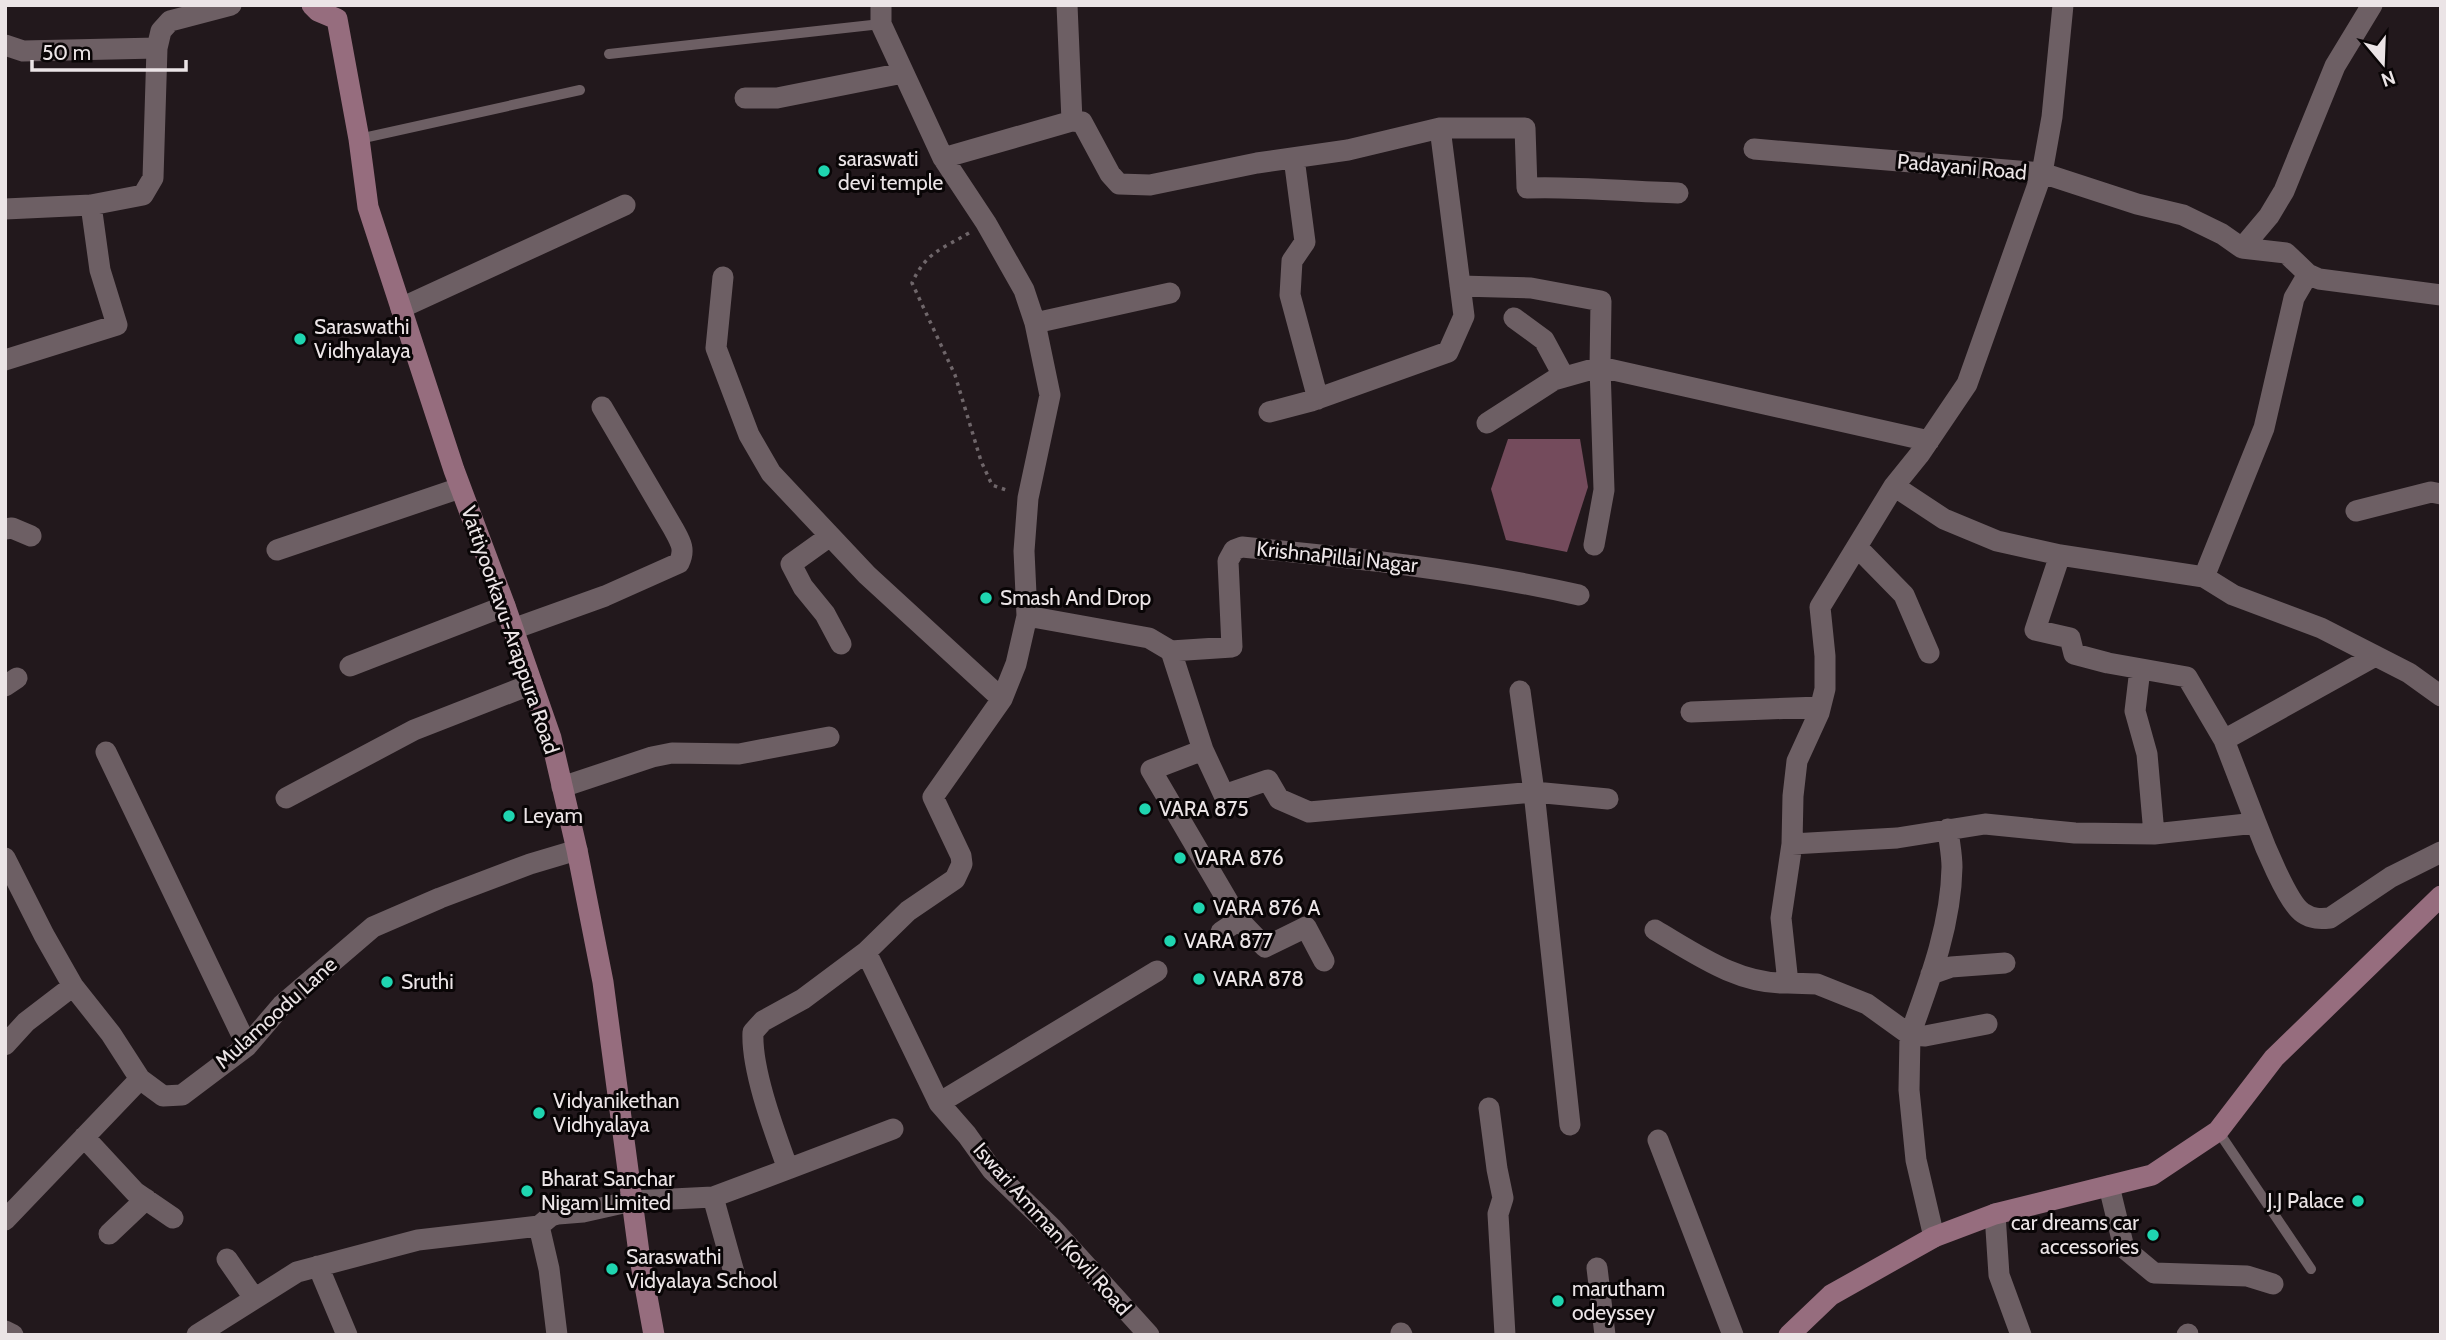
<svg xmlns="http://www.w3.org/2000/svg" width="2446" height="1340" viewBox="0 0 2446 1340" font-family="Cabin,sans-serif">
<rect width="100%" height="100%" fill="#22181c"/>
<path fill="#744b5c" d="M1508 439H1580L1588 487 1567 552 1506 540 1491 489Z"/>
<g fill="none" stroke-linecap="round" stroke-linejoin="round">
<path stroke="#6f666a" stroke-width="3.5" stroke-dasharray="3.5 5" stroke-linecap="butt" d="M969 233C942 249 926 252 912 283L955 375 981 461 992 485 1009 491"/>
<path stroke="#6d5f64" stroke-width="10" d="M609 54 881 24
M359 139 580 90
M2218 1131 2311 1269"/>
<path stroke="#6d5f64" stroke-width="21" d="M881 5V24L943 158 986 223 1024 290 1035 323 1050 395 1028 498 1024 551 1027 616 1016 664 1002 699 933 797 961 856 962 864 955 879 908 911 866 952 939 1103 967 1135 992 1170 1052 1228 1149 1335
M1067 5 1072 121
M5 45 23 51 157 48
M745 98H777L903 73
M1754 149 2042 173 2052 117 2063 5
M943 158 1072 121 1082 122 1110 174 1119 184 1150 185 1257 163 1348 150 1440 128H1525L1527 188C1578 186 1627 192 1678 193
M1294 158 1305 242 1292 261 1290 295 1318 399
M5 209 91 205 143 195 153 178 157 48 161 31 170 21 231 5
M2242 248 2286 253 2308 274 2319 279 2441 295
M723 277 716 348 749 435 771 473 867 575 1002 699
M1460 286 1531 288 1601 301 1600 367 1929 441
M401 308 625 205
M1514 318 1544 340 1564 377
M1035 323 1170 293
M5 360 117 325 100 270 91 205
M1269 412 1311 401 1448 352 1464 316 1440 128
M1487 423 1554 380 1600 367 1604 490 1594 545
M1894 486 1944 519 1997 541 2060 555 2204 577 2233 595 2321 628 2409 673 2441 696
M2356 511 2431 492 2441 494
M5 529 12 528 31 536
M830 536 791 564 803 587 825 614 841 644
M1857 547 1904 595 1929 653
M277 550 460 488
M2060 555 2035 630 2070 638 2074 654 2108 663 2187 677 2224 740
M2204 577 2264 428 2294 298 2308 274
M1027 616 1149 638 1171 651 1232 647 1228 561 1234 550 1242 547C1356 558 1468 570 1579 595
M513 629 605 596 679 563C686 549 680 541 673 528L602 407
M1171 651 1203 750 1224 795 1268 780 1279 799 1309 812 1534 792 1608 799
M350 666 505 606
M2140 669 2135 711 2147 754 2154 834
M5 686 17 678
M1520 691 1534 792 1570 1125
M1691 712 1820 707
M1203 750 1151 770 1239 920 1221 932
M106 752 247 1046
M562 787 652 757 672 753 739 754 829 737
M286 798 414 730 532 684
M2256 823 2224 740 2375 656
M1948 829C1949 841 1952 854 1952 867 1951 925 1930 980 1910 1035L1925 1036 1987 1024
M1792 844 1897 838 1985 824 2075 833 2154 834 2256 823C2263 842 2288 904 2303 913 2312 919 2320 919 2330 918L2391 877 2441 852
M5 858 44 935 73 986 111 1034 140 1079 163 1096 182 1095 247 1046 282 1005 373 927 440 898 530 864 577 850
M1239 920 1265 947 1306 927 1324 961
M1655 930C1696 954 1739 985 1788 983
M1931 974 1951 967 2005 963
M5 1045 26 1022 73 986
M939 1103 1157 971
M1489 1108 1497 1169 1503 1198 1498 1214 1505 1335
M84 1137 135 1192 173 1218
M1658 1140 1733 1335
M788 1169 893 1129
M2109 1186 2124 1248 2154 1273 2247 1276 2273 1284
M713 1197 735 1276
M1995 1214 1999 1275 2021 1335
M5 1220 140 1079
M109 1234 146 1199
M1934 1237 1916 1160 1909 1090 1910 1035 1867 1004 1817 984 1788 983 1781 918 1792 844 1793 796 1797 761 1819 713 1825 689V656L1820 607 1894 486 1919 455 1967 384 2042 173 2137 204 2183 215 2222 234 2242 248 2269 216 2284 191 2335 66 2372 5
M227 1259 254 1298
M318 1266 347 1335
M1597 1268 1605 1335
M5 1331 13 1335
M1401 1333 1402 1335
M197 1335 297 1272 418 1240 539 1226
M557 1335 549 1269 539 1226 551 1216 558 1214 583 1212 632 1201 713 1197 788 1169C775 1133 751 1070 753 1032L763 1021 803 999 866 952
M2187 1335 2188 1334"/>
<path stroke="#966d7e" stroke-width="21" d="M312 5 318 11 337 19
M337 19 359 139 368 207 454 470 505 606 551 738 577 850 603 982 639 1253 654 1335
M1789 1335 1831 1295 1934 1237 1995 1214 2152 1175 2218 1131 2274 1058 2441 896"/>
</g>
<g fill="#1fd5b0" stroke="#090506" stroke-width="2.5">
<circle cx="824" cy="171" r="7"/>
<circle cx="300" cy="339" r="7"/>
<circle cx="986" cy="598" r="7"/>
<circle cx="1145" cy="809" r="7"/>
<circle cx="509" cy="816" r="7"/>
<circle cx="1180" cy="858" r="7"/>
<circle cx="1199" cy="908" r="7"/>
<circle cx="1170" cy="941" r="7"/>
<circle cx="1199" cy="979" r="7"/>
<circle cx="387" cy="982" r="7"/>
<circle cx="539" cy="1113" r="7"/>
<circle cx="527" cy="1191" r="7"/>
<circle cx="2358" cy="1201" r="7"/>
<circle cx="2153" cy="1235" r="7"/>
<circle cx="612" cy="1269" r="7"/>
<circle cx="1558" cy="1301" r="7"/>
</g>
<g text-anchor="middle" stroke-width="6" stroke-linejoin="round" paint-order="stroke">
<g font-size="21" fill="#ebe4e6" stroke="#090506" text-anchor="start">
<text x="838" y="166">saraswati<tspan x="838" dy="24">devi temple</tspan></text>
<text x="314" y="334">Saraswathi<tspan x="314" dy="24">Vidhyalaya</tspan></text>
<text x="1000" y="605">Smash And Drop</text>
<text x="1159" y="816">VARA 875</text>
<text x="523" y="823">Leyam</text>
<text x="1194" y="865">VARA 876</text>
<text x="1213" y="915">VARA 876 A</text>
<text x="1184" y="948">VARA 877</text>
<text x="1213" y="986">VARA 878</text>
<text x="401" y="989">Sruthi</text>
<text x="553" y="1108">Vidyanikethan<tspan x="553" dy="24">Vidhyalaya</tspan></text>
<text x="541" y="1186">Bharat Sanchar<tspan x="541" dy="24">Nigam Limited</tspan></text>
<text x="2344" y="1208" text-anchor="end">J.J Palace</text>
<text x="2139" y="1230" text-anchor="end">car dreams car<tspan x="2139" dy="24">accessories</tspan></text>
<text x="626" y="1264">Saraswathi<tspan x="626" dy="24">Vidyalaya School</tspan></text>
<text x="1572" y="1296">marutham<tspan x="1572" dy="24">odeyssey</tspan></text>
</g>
<g font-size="21" fill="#ebe4e6" stroke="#090506">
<text transform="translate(1962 167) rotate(5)" y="7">Padayani Road</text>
<text transform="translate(1337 557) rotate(6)" y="7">KrishnaPillai Nagar</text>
<text transform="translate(510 630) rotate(71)" y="7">Vattiyoorkavu-Arappura Road</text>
<text transform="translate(276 1013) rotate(-42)" y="7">Mulamoodu Lane</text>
<text transform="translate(1052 1229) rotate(48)" y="7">Iswari Amman Kovil Road</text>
</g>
</g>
<rect width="2446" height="1340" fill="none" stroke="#ebe4e6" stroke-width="14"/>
<g transform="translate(2383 63) rotate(161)" stroke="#090506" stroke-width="5" paint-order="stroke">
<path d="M0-5L12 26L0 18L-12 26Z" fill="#ebe4e6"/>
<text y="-10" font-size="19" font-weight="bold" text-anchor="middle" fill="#ebe4e6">N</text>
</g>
<path d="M32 60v10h154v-10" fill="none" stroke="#ebe4e6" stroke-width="3.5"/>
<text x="42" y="60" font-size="21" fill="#ebe4e6" stroke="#090506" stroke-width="5" paint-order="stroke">50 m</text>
</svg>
